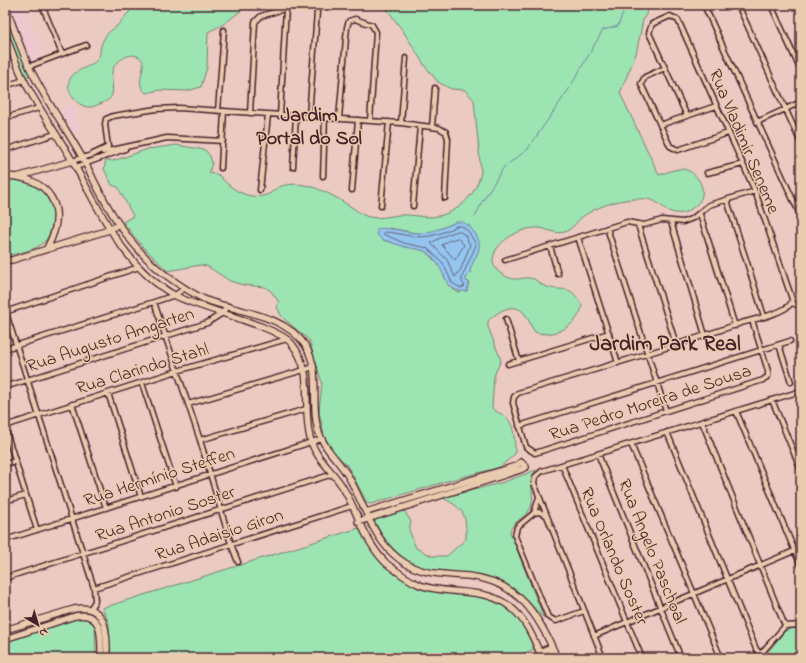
<svg xmlns="http://www.w3.org/2000/svg" width="806" height="663" viewBox="0 0 806 663" font-family="'Indie Flower',sans-serif">
<rect width="100%" height="100%" fill="#ebcac2"/>
<filter id="ink" filterUnits="userSpaceOnUse"><feTurbulence type="fractalNoise" baseFrequency=".025" numOctaves="2"/><feDisplacementMap in="SourceGraphic" scale="8" xChannelSelector="R" yChannelSelector="G"/><feConvolveMatrix kernelMatrix="1 2 1 2 8 2 1 2 1" color-interpolation-filters="sRGB"/></filter>
<g filter="url(#ink)">
<path fill="#edc9cf" d="M7 5H24L45 57 31 64Z
M72 103 78 112 74 114 83 127 73 133 60 111Z"/>
<path fill="#9ce5b3" stroke="#73826f" fill-rule="evenodd" d="M130 5H248L224 24 208 32 207 67 201 87 187 91 160 90 146 93C131 81 153 63 137 56 128 52 113 63 112 72 110 85 119 97 102 103 99 104 94 107 91 107 76 109 54 81 82 69 109 57 94 55 105 37 107 33 112 30 116 27 121 22 125 16 130 11Z
M384 5H651L643 20 636 54 620 93 659 175C665 173 672 170 679 169 692 167 707 185 701 198 700 202 695 206 691 209 686 213 682 214 675 213 665 211 662 205 654 201 648 198 640 199 633 199 617 200 596 207 582 217 577 221 573 228 567 231 555 236 548 228 538 228 521 227 493 242 493 261 493 270 505 278 514 279 519 280 524 277 529 278 536 278 540 285 547 287 566 293 568 282 582 305 580 325 553 339 535 332 530 326 529 318 524 313 513 301 497 312 488 321V327L501 360 494 376 492 408C497 413 501 413 506 417 515 425 515 443 515 454L500 467 451 480 371 504 367 503 351 472 346 464 334 453 324 435 319 412 322 383 309 340 282 317 277 307 279 302 271 291 265 287 243 285 230 281 207 266 200 265 168 271 142 246 123 222 133 216 118 187 112 185 104 169 106 160 113 161 148 149 177 145 205 150 210 156 212 163 209 173 219 175C230 189 250 202 269 194 273 192 276 188 279 187 288 183 301 184 309 186 323 190 336 197 348 205 354 208 360 214 366 216 376 220 389 216 399 215 410 214 420 217 430 217 455 216 476 197 481 172L474 100 465 90 451 89 438 82 425 66 403 31ZM456 222C465 225 471 227 476 235 484 250 470 259 470 273L467 276 460 293 454 290 448 285 440 266 425 251 382 240 389 228 416 233H430Z
M5 15 29 75 27 77 24 75 5 26Z
M5 179C29 179 58 193 53 221 52 228 50 235 45 241 36 251 18 253 5 256Z
M536 470C526 485 537 495 530 509 524 519 512 521 510 532L544 618C529 602 514 586 494 579 478 573 462 574 446 573 411 571 389 550 374 520L404 510 411 522 409 530 416 548 432 556H447L466 539C466 515 466 510 443 498L504 482Z
M359 528C373 552 391 578 419 587 426 589 435 589 443 590 492 597 515 598 534 649L513 658H110L109 623 102 608Z
M78 618H86L95 626 96 658H5V641Z
M796 627H801V658H763L785 631Z"/>
<path fill="#93c5ef" stroke="#7683a1" d="M456 222H463L467 225H469C472 231 478 235 479 242 482 252 470 263 470 273L466 278V281L469 282 467 291C442 295 447 265 426 252 419 248 410 249 402 246 395 244 389 241 382 240L377 235V229C390 227 401 231 414 233 428 234 443 228 456 222Z"/>
<g fill="none" stroke-linecap="round" stroke-linejoin="round">
<path stroke="#676179" stroke-width="1" d="M457 226H462L469 232 476 245 462 277V282L465 286 461 288 452 283 443 263 427 248 404 243 383 234 384 232C394 232 402 235 412 236 428 239 443 233 457 226Z
M459 231 465 235 470 245 461 269 455 277 447 260 431 243 446 235Z
M458 238 464 245 455 260 442 245 448 241Z"/>
<path stroke="#7683a1" stroke-width="1" d="M475 217 482 202 504 167 527 150 569 89 603 30 618 26 626 5"/>
<g stroke="#4a1f2b" stroke-width="7">
<path id="street" d="M42 5 62 54
M704 5 801 217
M738 5 801 143
M771 5 801 71
M30 66 86 45
M665 68 645 77 641 84 670 146 678 150 728 133
M5 86 24 80
M218 111 224 30
M250 113 255 22 261 16 297 5
M280 116 286 8
M309 116 317 12 314 5
M687 116 649 33 652 24 670 16 678 20 755 191 792 299 791 303
M5 118 39 108
M339 118 347 27 349 21 355 19 372 25 376 32 370 121
M757 122 801 102
M401 123 406 58
M660 125 716 106
M432 127 435 88
M5 150 55 134
M103 152 167 138 223 141
M93 154 108 147 105 124 106 119 113 116 156 109 179 108 401 123 439 128 446 132 448 139 445 198
M72 161 95 154
M76 167 125 149
M293 167 296 116
M221 168 224 111
M707 173 743 164
M323 176 325 117
M260 190 268 115
M352 190 358 120
M727 200 764 316
M381 206 389 122
M413 206 420 126
M700 214 735 326
M671 222 705 335
M638 225 676 344
M607 228 666 411
M578 237 618 363
M550 246 558 274
M505 260 627 222 644 225 662 220 683 222 693 218 709 205 755 191
M154 302 200 440 231 544 238 562
M791 303 801 306
M5 310 94 588 95 601 90 609
M5 312 139 267
M506 319 519 361
M752 320 768 371V376L763 380 535 453 526 447 513 403 514 397 518 393C592 370 668 349 741 323 752 320 786 313 791 303
M779 345 791 382
M5 349 154 302 175 295 185 288
M508 364 609 333
M142 383 176 487
M5 387 207 323 221 314 228 306
M108 393 141 497
M772 400 801 470
M72 404 106 508
M188 404 314 367
M736 411 801 566
M702 422 785 626
M5 426 177 371 287 339
M519 426 790 341
M5 428 37 530
M667 432 756 649 760 654
M200 440 306 409
M631 444 721 658
M598 454 681 658
M5 464 15 461
M562 465 642 658
M539 497 534 513 539 512 546 515
M5 501 26 495
M534 513 517 527 515 536 548 617 556 621 584 611
M5 540 321 439
M5 578 333 474
M94 588 352 506
M594 636 801 548
M603 658 534 483 535 477 542 471 801 391
M757 658 785 626 801 625"/>
</g>
<g stroke="#4a1f2b" stroke-width="8">
<path id="secondary" d="M5 5C15 29 22 56 35 78 49 105 67 130 82 157 89 169 94 182 101 194 119 228 142 260 174 281 184 288 195 295 206 300 238 312 284 314 305 345 321 371 311 399 317 426 321 447 338 459 348 476 363 501 370 531 391 552 414 575 438 574 468 576 518 581 539 615 557 658
M5 33C11 49 17 67 25 82 39 110 58 135 73 162 100 211 123 266 174 295 200 309 278 326 292 344 315 373 302 406 310 438 315 458 332 470 342 486 358 512 364 541 386 563 396 571 408 580 420 585 452 597 489 584 516 612 528 624 535 642 542 658
M5 176C50 177 69 208 47 248
M17 177 72 161
M5 260H12L109 230 119 224
M358 522 520 470 526 467 521 462 516 466 366 512
M5 630 74 609C108 603 107 634 107 658
M5 639 75 616C104 610 101 639 101 658
M542 657 544 650 549 648 552 654"/>
</g>
<use href="#street" stroke="#e9cbaf" stroke-width="4"/>
<use href="#secondary" stroke="#e9cbaf" stroke-width="5.5"/>
</g>
</g>
<g text-anchor="middle" stroke-width="3" stroke-linejoin="round" paint-order="stroke">
<g font-size="18" fill="#4a1f2b" stroke="#e9cbaf">
<text transform="translate(745 141) rotate(67)" y="6">Rua Vladimir Seneme</text>
<text transform="translate(110 339) rotate(-18)" y="6">Rua Augusto Amgarten</text>
<text transform="translate(142 368) rotate(-17)" y="6">Rua Clarindo Stahl</text>
<text transform="translate(650 402) rotate(-18)" y="6">Rua Pedro Moreira de Sousa</text>
<text transform="translate(159 476) rotate(-18)" y="6">Rua Hermínio Steffen</text>
<text transform="translate(165 513) rotate(-18)" y="6">Rua Antonio Soster</text>
<text transform="translate(219 534) rotate(-18)" y="6">Rua Adaisio Giron</text>
<text transform="translate(653 551) rotate(68)" y="6">Rua Angelo Paschoal</text>
<text transform="translate(615 556) rotate(67)" y="6">Rua Orlando Soster</text>
</g>
<g font-size="20" font-weight="bold" fill="#4a1f2b" stroke="#e9cbaf">
<text x="309" y="121">Jardim<tspan x="309" dy="23">Portal do Sol</tspan></text>
</g>
<g font-size="22" font-weight="bold" fill="#4a1f2b" stroke="#e9cbaf">
<text x="665" y="350">Jardim Park Real</text>
</g>
</g>
<rect width="806" height="663" fill="none" stroke="#e9cbaf" stroke-width="20"/>
<rect x="10" y="10" width="786" height="643" fill="none" stroke="#4a1f2b" stroke-width="1.5" filter="url(#ink)"/>
<g transform="translate(38 625) rotate(142)" stroke="#e9cbaf" stroke-width="3" paint-order="stroke">
<path d="M0-3L7 15L0 10L-7 15Z" fill="#4a1f2b"/>
<text y="-6" font-size="11" font-weight="bold" text-anchor="middle" fill="#4a1f2b">N</text>
</g>
</svg>
